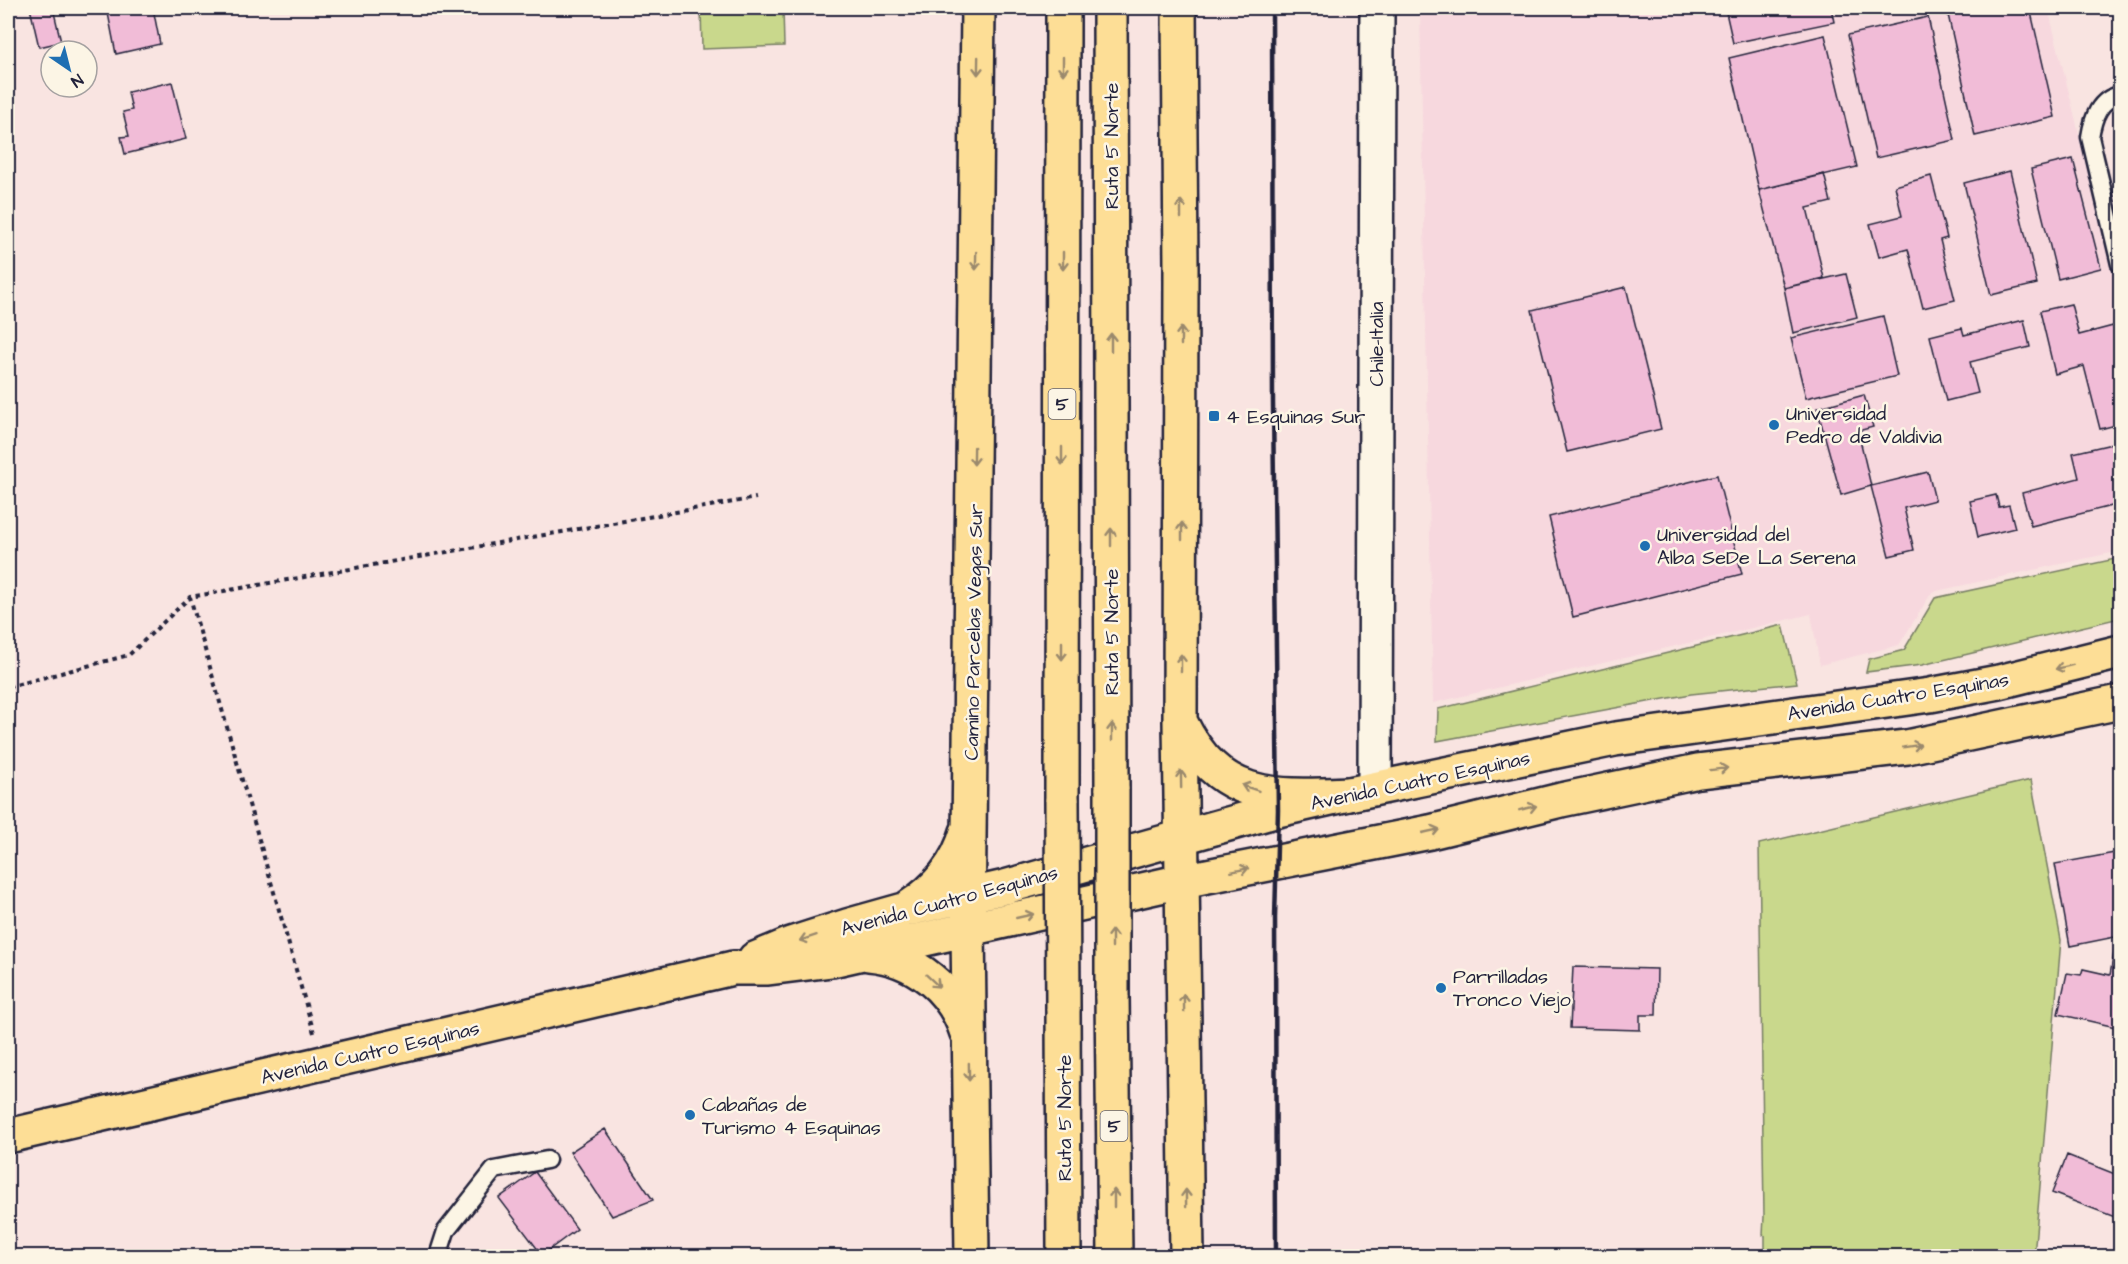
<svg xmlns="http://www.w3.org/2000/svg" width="2128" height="1264" viewBox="0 0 2128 1264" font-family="'Architects Daughter',sans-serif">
<rect width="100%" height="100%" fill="#f9e4e1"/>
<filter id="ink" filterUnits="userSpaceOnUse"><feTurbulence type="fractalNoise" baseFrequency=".0167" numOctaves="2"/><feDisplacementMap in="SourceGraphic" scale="12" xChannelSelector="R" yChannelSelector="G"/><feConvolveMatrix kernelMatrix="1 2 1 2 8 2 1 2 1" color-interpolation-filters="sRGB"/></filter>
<g filter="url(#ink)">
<path fill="#f7d8de" d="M1420 8H2048L2120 300V551L1932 592 1899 645 1820 665 1811 614 1433 703Z"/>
<path fill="#c9d88c" stroke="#767d64" stroke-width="1.5" d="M701 8H783L784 46 702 49Z
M2115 559 2120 563V618L1922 665 1866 672 1869 659 1904 650 1935 598Z
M1783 625 1797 683 1691 694 1437 741 1438 709Z
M2031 780 2061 940 2034 1256H1765V1236L1763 1235 1764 1217 1759 844Z"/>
<path fill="#f1bcd7" stroke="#22223b" stroke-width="1.5" d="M30 8H53L61 42 39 47Z
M107 8H153L160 44 116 54Z
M1725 8H1831L1834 22 1733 43Z
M1958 8H2030L2055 117 1975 136 1947 10Z
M1928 17 1955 140 1876 158 1848 35Z
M1825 35 1857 167 1759 190 1729 58Z
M172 82 186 139 125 154 121 137 129 136 123 112 132 110 128 92Z
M2073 159 2101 268 2058 279 2031 169Z
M2010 171 2037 284 1991 295 1964 183Z
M1824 174 1831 202 1807 208 1824 278 1784 288 1759 190Z
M1931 176 1947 238 1940 240 1955 300 1923 308 1908 249 1879 257 1870 224 1902 216 1895 186Z
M1846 274 1857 317 1793 333 1784 288Z
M1626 287 1661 429 1567 452 1532 310Z
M2071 304 2079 335 2113 326 2120 355V424L2100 429 2084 366 2055 374 2040 311Z
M1883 316 1897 376 1806 398 1791 338Z
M2024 320 2030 347 1970 362 1978 393 1946 401 1930 336 1962 328 1964 335Z
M1864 395 1873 427 1858 431 1871 486 1841 495 1817 408Z
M2116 443 2120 460V474L2118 475 2120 483V504L2031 526 2022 493 2079 478 2073 453Z
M1928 472 1935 500 1904 508 1914 550 1889 556 1871 486Z
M1717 475 1742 574 1573 617 1549 517Z
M1996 495 1999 507 2009 505 2015 528 1978 537 1970 501Z
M2120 852V936L2070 946 2055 864Z
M2115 947 2120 949V1028L2058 1014 2067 973 2081 975 2083 969 2110 975Z
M1573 967 1657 969 1656 1015H1640V1030L1570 1028Z
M605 1129 653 1200 612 1216 570 1152Z
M2067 1155 2120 1176V1219L2052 1193Z
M535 1172 577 1229 542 1255 499 1198Z"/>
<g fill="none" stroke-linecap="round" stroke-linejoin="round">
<g stroke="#22223b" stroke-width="21">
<path id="lane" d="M2120 95C2099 99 2093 118 2090 137L2120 264
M438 1256 446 1231 494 1170 547 1160"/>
</g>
<g stroke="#22223b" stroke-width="38">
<path id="street" d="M1375 788 1377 8"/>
</g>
<g stroke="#22223b" stroke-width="38">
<path id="primary" d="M908 908C936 890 958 864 967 832
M869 954C915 958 953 989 967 1033
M755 959 791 944 847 926 904 910 1005 887 1278 810 1349 794 1615 739 1930 695 1999 682 2120 652
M8 1136 733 968H768L832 960 1182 881 1430 832 1561 800 1698 771 1907 747 2120 702
M972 1256 968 929 978 8"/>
</g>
<g stroke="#22223b" stroke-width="38">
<path id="highway" d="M1110 8 1112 790
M1179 8 1181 267 1180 721 1187 1256
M1181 723C1219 801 1273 797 1349 794
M1062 801 1063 8
M1112 996 1115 1256
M1063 1008 1064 1256"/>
</g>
<path stroke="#22223b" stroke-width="4" stroke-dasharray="4.5 4.5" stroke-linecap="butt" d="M8 687 129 655 190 597
M314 1033 190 597 756 498"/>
<use href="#lane" stroke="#fcf5e5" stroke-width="16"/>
<use href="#street" stroke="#fcf5e5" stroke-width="33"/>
<use href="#primary" stroke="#fdde96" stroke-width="33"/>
<use href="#highway" stroke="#fdde96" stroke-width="33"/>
<path stroke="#22223b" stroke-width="4.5" d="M1272 8 1273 404 1278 810 1275 918 1276 1256"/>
<g stroke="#22223b" stroke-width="38" stroke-linecap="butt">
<path id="highway-bridge" d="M1112 790V996
M1062 801 1063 1008"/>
</g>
<use href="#highway-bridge" stroke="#fdde96" stroke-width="33"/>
</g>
<defs><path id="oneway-shaft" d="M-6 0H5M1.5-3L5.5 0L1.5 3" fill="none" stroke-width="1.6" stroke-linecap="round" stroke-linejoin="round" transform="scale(1.5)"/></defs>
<g stroke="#9a896d">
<use href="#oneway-shaft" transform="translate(978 66) rotate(91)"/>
<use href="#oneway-shaft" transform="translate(1063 66) rotate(90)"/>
<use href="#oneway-shaft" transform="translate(1181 209) rotate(-90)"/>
<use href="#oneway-shaft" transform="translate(976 261) rotate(91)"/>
<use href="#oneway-shaft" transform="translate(1063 261) rotate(90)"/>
<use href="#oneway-shaft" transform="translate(1181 336) rotate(-90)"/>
<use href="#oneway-shaft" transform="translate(1111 342) rotate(-90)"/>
<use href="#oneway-shaft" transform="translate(974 456) rotate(91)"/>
<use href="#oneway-shaft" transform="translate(1062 456) rotate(90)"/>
<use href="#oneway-shaft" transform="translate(1182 531) rotate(-90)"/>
<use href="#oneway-shaft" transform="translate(1111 537) rotate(-90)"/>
<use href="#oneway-shaft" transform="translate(1062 651) rotate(90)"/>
<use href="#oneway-shaft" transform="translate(1181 663) rotate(-90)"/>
<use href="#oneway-shaft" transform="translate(2064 667) rotate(166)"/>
<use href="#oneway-shaft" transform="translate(1112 732) rotate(-90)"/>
<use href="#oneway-shaft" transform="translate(1912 746) rotate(-9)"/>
<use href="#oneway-shaft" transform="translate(1719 769) rotate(-7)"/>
<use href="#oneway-shaft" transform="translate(1181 779) rotate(-91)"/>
<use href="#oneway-shaft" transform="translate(1250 788) rotate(-161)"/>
<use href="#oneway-shaft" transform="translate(1528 808) rotate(-14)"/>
<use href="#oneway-shaft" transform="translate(1431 831) rotate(-13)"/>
<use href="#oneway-shaft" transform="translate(1240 870) rotate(-12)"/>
<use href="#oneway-shaft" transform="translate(1025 916) rotate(-13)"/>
<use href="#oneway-shaft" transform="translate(808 938) rotate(162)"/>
<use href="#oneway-shaft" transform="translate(1112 938) rotate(-90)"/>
<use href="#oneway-shaft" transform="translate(933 981) rotate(43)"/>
<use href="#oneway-shaft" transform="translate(1184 1003) rotate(-91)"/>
<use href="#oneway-shaft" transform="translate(969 1072) rotate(89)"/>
<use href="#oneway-shaft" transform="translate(1114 1198) rotate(-90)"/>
<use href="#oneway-shaft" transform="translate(1186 1198) rotate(-91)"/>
</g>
</g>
<g fill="#1f6fb2" stroke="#fcf5e5" stroke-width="2">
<rect x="1208" y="410" width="12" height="12" rx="3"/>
<circle cx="1774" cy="425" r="6"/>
<circle cx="1645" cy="546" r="6"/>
<circle cx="1441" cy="988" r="6"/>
<circle cx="690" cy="1115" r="6"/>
</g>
<g text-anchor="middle" stroke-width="5" stroke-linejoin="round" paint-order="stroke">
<g fill="#fcf5e5" stroke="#63616e" stroke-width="1.5">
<rect x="1048.5" y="389" width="27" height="30" rx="4.5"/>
<rect x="1100.5" y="1111" width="27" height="30" rx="4.5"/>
</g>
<g font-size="18" font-weight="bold" fill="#22223b">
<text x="1062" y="410">5</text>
<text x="1114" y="1132">5</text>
</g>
<g font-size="20" fill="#22223b" stroke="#fcf5e5">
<text transform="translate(1111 146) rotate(-90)" y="7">Ruta 5 Norte</text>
<text transform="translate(1376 344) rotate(-90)" y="7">Chile-Italia</text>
<text transform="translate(973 632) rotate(-89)" y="7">Camino Parcelas Vegas Sur</text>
<text transform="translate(1111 632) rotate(-90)" y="7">Ruta 5 Norte</text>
<text transform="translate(1898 696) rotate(-9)" y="7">Avenida Cuatro Esquinas</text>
<text transform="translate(1420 780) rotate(-12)" y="7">Avenida Cuatro Esquinas</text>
<text transform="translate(949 900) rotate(-15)" y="7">Avenida Cuatro Esquinas</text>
<text transform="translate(370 1052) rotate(-13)" y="7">Avenida Cuatro Esquinas</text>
<text transform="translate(1064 1118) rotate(-90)" y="7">Ruta 5 Norte</text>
</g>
<g font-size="20" fill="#22223b" stroke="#fcf5e5" text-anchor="start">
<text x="1786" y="420">Universidad<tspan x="1786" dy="23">Pedro de Valdivia</tspan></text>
<text x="1226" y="423">4 Esquinas Sur</text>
<text x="1657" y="541">Universidad del<tspan x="1657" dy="23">Alba SeDe La Serena</tspan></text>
<text x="1453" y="983">Parrilladas<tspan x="1453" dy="23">Tronco Viejo</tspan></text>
<text x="702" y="1111">Cabañas de<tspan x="702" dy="23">Turismo 4 Esquinas</tspan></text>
</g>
</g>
<rect width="2128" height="1264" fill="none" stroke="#fcf5e5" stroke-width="30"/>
<rect x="15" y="15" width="2098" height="1234" fill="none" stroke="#22223b" stroke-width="2" filter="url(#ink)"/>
<g transform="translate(69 69) rotate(145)"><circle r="28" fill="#fcf5e5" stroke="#a5a1a1" stroke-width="1.5"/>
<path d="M0-4.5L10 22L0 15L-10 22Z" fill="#1f6fb2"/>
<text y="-9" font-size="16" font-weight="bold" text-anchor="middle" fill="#22223b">N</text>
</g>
</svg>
